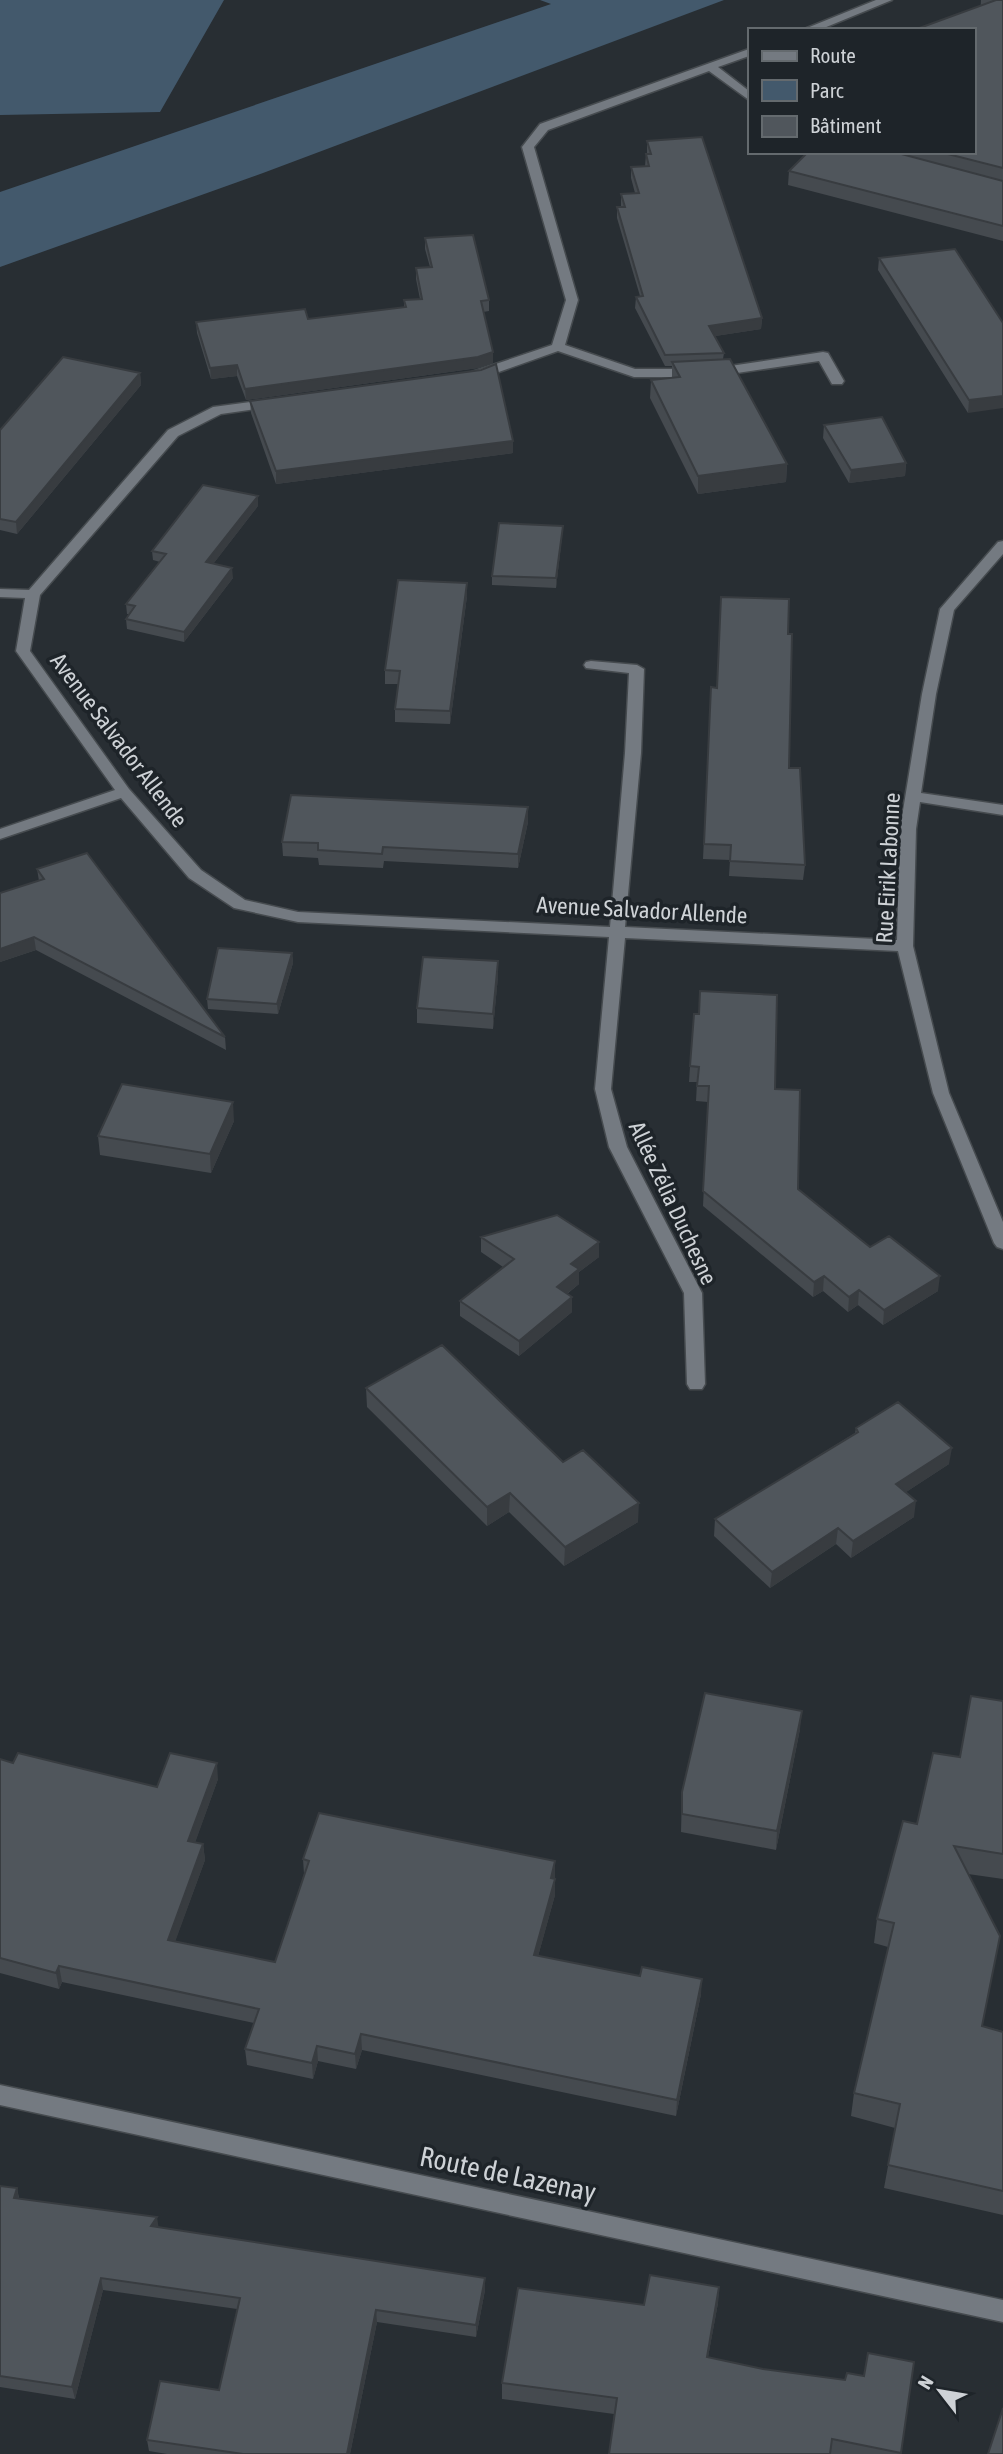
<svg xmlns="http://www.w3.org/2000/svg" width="1003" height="2454" viewBox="0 0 1003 2454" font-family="'Asap Condensed',sans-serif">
<rect width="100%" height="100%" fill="#282e33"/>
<path fill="#43596c" d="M0 0H224L160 112 0 115Z
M540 0H724L263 173 0 267V192L551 4Z"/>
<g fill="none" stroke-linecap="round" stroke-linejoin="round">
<g stroke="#464b4f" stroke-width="3">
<path id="minor" d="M876 0H892L819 30H802Z
M749 49V56L718 67 749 91V100L709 71 548 130 534 147 578 300 565 345 635 369H710L823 352 828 353 844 381 842 384H832L819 361 710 377H634L558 351 482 378H472V372L552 345 566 300 522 147 540 124Z
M272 399 277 400V406L221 414 178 436 40 595 30 651 129 789 201 870 245 900 298 912 610 927 625 753 629 673 586 668 584 665 586 662 591 661 637 665 644 669 641 753 625 927 897 940 900 829 922 694 940 609 998 542 1003 541V554L954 610 936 694 921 793 1003 805V815L920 802 916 829 913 946 949 1093 1003 1222V1249L997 1247 994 1243 933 1093 898 951 625 938 611 1089 627 1147 702 1293 705 1384 702 1389H690L687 1384 684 1293 609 1147 595 1089 609 937 298 922 234 908 189 878 121 798 0 839V829L115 790 16 651 25 598 0 597V589L29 590 168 430 213 407Z
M0 2085 1003 2300V2322L0 2105Z"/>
</g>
<use href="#minor" fill="#747a81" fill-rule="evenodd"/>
</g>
<path fill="#454a4f" d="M981 0H1003V241L788 185 789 171 808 152H973Z
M647 141 762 318 761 329 715 336 724 353 723 359 787 464 786 482 698 494 650 398 651 380 672 378V366H665L635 308 636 297 640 296 617 218V207H621V194L635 193 631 178V167L645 166 646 154H647Z
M425 238 489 300V311L483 312 493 352V363L478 368 246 400 237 376 211 379 197 333 196 322 308 319 404 308V300L420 299 416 279V268L430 267 425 249Z
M879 258 1003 323 968 413 878 270Z
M140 373 141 385 17 534 0 530V430Z
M250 401 513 441V453L276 484 251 413Z
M824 425 906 463 905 476 849 483 823 438Z
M258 506 213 564 233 578 184 642 127 629 126 619 129 614H127L126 604 160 562 153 560 152 551Z
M563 526 562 536 556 588 492 585V576Z
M467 596 450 724 395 722V709L398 684H385V670Z
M788 634 789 768 805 865 803 880 729 876 730 860 703 859 711 687 717 688Z
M528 822 518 868 384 861 383 868 319 865 318 858 283 856 282 842Z
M37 869 225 1037 226 1050 36 950 0 962V893L39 881Z
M292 953 293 963 278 1014 208 1009 207 999Z
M498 976 493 1029 417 1023V1008Z
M699 1014 775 1089 798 1189 870 1247 938 1291 883 1325 858 1305 848 1312 823 1291 813 1297 703 1206 708 1102 696 1101 697 1082H689L690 1066Z
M234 1121 211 1173 100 1155 98 1136Z
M481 1237 599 1242V1257L579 1272V1284L567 1294 572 1297V1312L519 1356 460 1316V1301L503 1267 481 1252Z
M366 1388 563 1462 638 1522 564 1566 509 1512 487 1526 367 1407Z
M856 1428 949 1464 906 1492 914 1517 851 1558 836 1544 770 1588 714 1536 715 1519 855 1433Z
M1003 1701V1879L968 1874 982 2026 1003 2031V2215L884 2188 895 2128 851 2116 854 2093 888 1947 874 1943 877 1919 917 1824 960 1757Z
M800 1729 776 1850 681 1832 682 1792Z
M0 1759 13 1763 157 1787 218 1779 195 1842 203 1844 205 1860 175 1941 275 1962 304 1874 303 1859 555 1861V1895L538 1956 701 1994 676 2116 362 2050 356 2069 318 2061 313 2079 247 2065 245 2049 254 2023 62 1982 59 1989 0 1973Z
M0 2186 17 2188 19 2198 158 2227 485 2290 476 2337 377 2322 350 2454H167L149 2451 147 2440 219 2390 237 2309 103 2290 75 2399 0 2387Z
M719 2287 718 2303 708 2357 763 2369 845 2380 914 2362 901 2454H609L614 2414 502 2399V2383L644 2305Z"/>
<path fill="#383c40" d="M762 318 761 329 709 337V326Z
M493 352V363L478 368 246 400 245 389Z
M237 365V376L211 379 210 368Z
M140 373 141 385 17 534 16 522Z
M1003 396V408L968 413 969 400Z
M513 441V453L276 484V471Z
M906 463 905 476 849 483 851 470Z
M787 464 786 482 698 494V476Z
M258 496V506L207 572 206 562Z
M563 526 562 536 556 588V578Z
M232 568 233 578 184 642V632Z
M467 583V596L450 724V711Z
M528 807V822L518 868V854Z
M34 937 36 950 0 962V949Z
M292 953 293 963 278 1014 277 1004Z
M498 961V976L493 1029V1014Z
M233 1102 234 1121 211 1173 210 1154Z
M599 1242V1257L579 1272V1284L556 1302 557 1287 571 1264Z
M824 1276 823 1291 813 1297 814 1282Z
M940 1276 938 1291 883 1325 884 1310Z
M859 1290 858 1305 848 1312 849 1297Z
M572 1297V1312L519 1356V1341Z
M952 1448 949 1464 894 1500 896 1484Z
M510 1493 509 1512 487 1526V1507Z
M916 1501 914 1517 851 1558 853 1541Z
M639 1503 638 1522 564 1566 565 1547Z
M838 1528 836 1544 770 1588 772 1572Z
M802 1711 800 1729 776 1850 777 1831Z
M217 1763 218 1779 190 1857 188 1841Z
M203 1844 205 1860 170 1956 168 1940Z
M555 1861V1877L550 1894 551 1878Z
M555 1879V1895L534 1971V1955Z
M59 1966 62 1982 59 1989 56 1973Z
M702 1979 701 1994 676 2116 677 2100Z
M361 2034 362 2050 356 2069 355 2054Z
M317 2046 318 2061 313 2079 312 2063Z
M17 2188 19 2200 14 2198Z
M157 2217 159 2230 151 2226Z
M101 2278 103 2290 75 2399 72 2387Z
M485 2278V2290L476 2337V2325Z
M719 2287 718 2303 705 2373 707 2357Z
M376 2310 377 2322 350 2454H347Z"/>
<path fill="#50565c" stroke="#383c40" stroke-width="2" d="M996 0H1003V168L940 152H973V30H914Z
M702 137 762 318 709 326 724 353 665 355 636 297 643 296 617 207H625L621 194 639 193 631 167 649 166 646 154H651L647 141Z
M808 152H894L1003 181V226L789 171Z
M473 235 489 300 481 301 493 352 478 357 245 389 237 365 210 368 196 322 305 309 308 319 406 307 404 300 422 299 416 268 432 267 425 238Z
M955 249 1003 323V396L969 400 879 258Z
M63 357 140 373 16 522 0 519V430Z
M730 359 787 464 698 476 651 380 680 377 672 362Z
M496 364 513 441 276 471 250 401 481 370Z
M882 417 906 463 851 470 824 425Z
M203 485 258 496 206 562 232 568 184 632 126 619 135 606 126 604 166 554 152 551Z
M499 523 563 526 556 578 492 576Z
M398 580 467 583 450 711 395 709 400 671 385 670Z
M721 597 789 599 788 634H792L789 768H800L805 865 730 861 731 845 704 844 711 687 717 688Z
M291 795 528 807 518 854 383 847 382 854 318 850V843L282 842Z
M87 853 225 1037 34 937 0 949V893L44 879 37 869Z
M218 948 292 953 277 1004 207 999Z
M423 957 498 961 493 1014 417 1008Z
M700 991 777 995 775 1089 800 1090 798 1189 870 1247 889 1236 940 1276 884 1310 859 1290 849 1297 824 1276 814 1282 703 1191 709 1086H697L699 1067 690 1066 694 1014H699Z
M122 1084 233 1102 210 1154 98 1136Z
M557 1215 599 1242 571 1264 579 1269 557 1287 572 1297 519 1341 460 1301 514 1259 481 1237Z
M442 1345 563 1462 583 1450 639 1503 565 1547 510 1493 487 1507 366 1388Z
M898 1402 952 1448 896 1484 916 1501 853 1541 838 1528 772 1572 715 1519 858 1432 856 1428Z
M705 1693 802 1711 777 1831 682 1814V1792Z
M971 1696 1003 1701V1854L954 1846 1000 1936 982 2026 1003 2032V2191L888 2165 900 2104 854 2093 894 1923 877 1919 903 1821 917 1824 933 1753 960 1757Z
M18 1753 157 1787 170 1753 217 1763 188 1841 203 1844 168 1940 275 1962 309 1861 303 1859 319 1813 555 1861 551 1878 555 1879 534 1955 640 1976 642 1967 702 1979 677 2100 361 2034 355 2054 317 2046 312 2063 245 2049 259 2009 59 1966 56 1973 0 1958V1759L13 1763Z
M0 2186 17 2188 14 2198 157 2217 151 2226 485 2278 476 2325 376 2310 347 2454H243L147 2440 160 2381 219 2390 240 2298 101 2278 72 2387 0 2376Z
M650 2275 719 2287 707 2357 763 2369 845 2380 847 2373 864 2376 868 2353 914 2362 901 2453 832 2439 830 2454H609L617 2398 502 2383 518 2288 644 2305Z
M1003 2408V2454H988Z"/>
<g text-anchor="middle" stroke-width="7" stroke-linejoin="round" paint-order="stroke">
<g font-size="23" fill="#ced2d6" stroke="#1e2429">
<text transform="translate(119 740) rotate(53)" y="8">Avenue Salvador Allende</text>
<text transform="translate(888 868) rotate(-87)" y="8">Rue Eirik Labonne</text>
<text transform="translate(642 910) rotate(3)" y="8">Avenue Salvador Allende</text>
<text transform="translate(673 1203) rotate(65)" y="8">Allée Zélia Duchesne</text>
</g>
<g font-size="28" fill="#ced2d6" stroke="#1e2429">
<text transform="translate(508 2174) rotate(12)" y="10">Route de Lazenay</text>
</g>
</g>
<rect x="748" y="28" width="228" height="126" fill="#1e2429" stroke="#646a6e" stroke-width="2"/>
<rect x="762" y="51" width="35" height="10" fill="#747a81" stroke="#646a6e" stroke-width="2"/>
<text x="810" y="63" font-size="21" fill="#ced2d6">Route</text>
<rect x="762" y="80" width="35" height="21" fill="#43596c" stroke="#646a6e" stroke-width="2"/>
<text x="810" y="98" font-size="21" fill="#ced2d6">Parc</text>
<rect x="762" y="116" width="35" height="21" fill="#50565c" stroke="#646a6e" stroke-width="2"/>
<text x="810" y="133" font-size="21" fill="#ced2d6">Bâtiment</text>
<g transform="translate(940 2391) rotate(301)" stroke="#1e2429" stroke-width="5" paint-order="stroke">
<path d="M0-5L12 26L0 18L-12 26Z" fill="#ced2d6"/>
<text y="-10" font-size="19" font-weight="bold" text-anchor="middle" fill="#ced2d6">N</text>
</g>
</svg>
